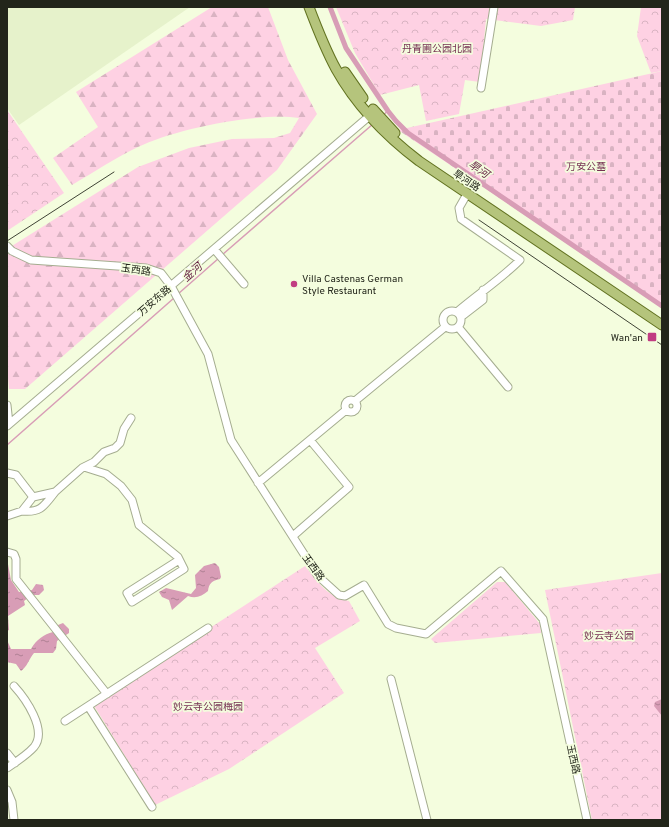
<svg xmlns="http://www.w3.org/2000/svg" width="669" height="827" viewBox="0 0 669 827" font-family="Overpass,'Noto Sans SC',sans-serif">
<defs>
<pattern id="forest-firs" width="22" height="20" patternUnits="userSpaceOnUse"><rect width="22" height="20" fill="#fed1e3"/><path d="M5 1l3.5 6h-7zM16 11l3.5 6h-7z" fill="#d9b3c2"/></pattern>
<pattern id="cemetery-stones" width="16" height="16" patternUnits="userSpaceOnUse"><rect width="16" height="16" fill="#fed1e3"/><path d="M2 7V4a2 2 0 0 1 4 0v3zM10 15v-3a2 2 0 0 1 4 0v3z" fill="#d9b3c2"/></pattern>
<pattern id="park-crowns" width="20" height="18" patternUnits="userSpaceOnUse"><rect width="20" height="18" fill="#fed1e3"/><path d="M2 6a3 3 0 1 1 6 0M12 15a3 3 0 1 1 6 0" fill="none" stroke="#d9b3c2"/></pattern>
<pattern id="water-ripples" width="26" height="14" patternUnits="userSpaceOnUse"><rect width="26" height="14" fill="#d89db6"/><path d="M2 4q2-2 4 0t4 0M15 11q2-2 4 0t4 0" fill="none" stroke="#af8093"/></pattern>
</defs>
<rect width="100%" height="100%" fill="#f4fdde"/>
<path fill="#e6f2cb" d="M7 7H190L19 125 7 108Z"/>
<path fill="url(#forest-firs)" d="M212 7H268L288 60 317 114 277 170 25 389H9L7 367V249L138 167 189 148 232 139 274 138 290 133 299 118C258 112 175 129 138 147 115 158 94 172 72 185L53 158 98 127 76 92Z"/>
<path fill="url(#cemetery-stones)" d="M662 71V307L398 130Z"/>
<path fill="url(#park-crowns)" d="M336 7H575L573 20 541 26 486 19 480 82 465 80 459 114 426 121 419 85 380 95 355 53Z
M641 7H662V71L651 73 637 36Z
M7 110 64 193 7 231Z
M305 566C319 583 326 596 349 601L360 621 315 648 344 693 229 769 155 805 93 704Z
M662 573V820H592L545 590Z
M497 582H505L540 624 541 633 435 643 431 639Z"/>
<path fill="url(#water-ripples)" d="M7 559 11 580 19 592 32 590 36 584 43 585 44 590 39 595H32L24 601 25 605 8 616 9 630 7 631Z
M215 563 219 567 221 577 220 579C212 581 209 583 208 591 202 596 196 599 188 596L172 610 169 600 162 597 159 592 166 588 191 594 196 588 195 575 204 566Z
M63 623 69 629V633L57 641 56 649 53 653H34C29 659 27 667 21 671L16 664 7 662V640L11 649H31C36 640 44 634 53 632L58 625Z
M662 699V716L654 706 655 702Z"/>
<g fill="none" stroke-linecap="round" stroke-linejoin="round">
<path stroke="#d89db6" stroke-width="1.5" d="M383 115 388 111
M222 255 373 124
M178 294 219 258
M7 445 174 298"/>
<path stroke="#d89db6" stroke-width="5" d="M330 7 346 48 388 111 396 121 408 133 662 306"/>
<g stroke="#a5ad90" stroke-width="9">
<path id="minor" d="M481 88 494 7
M7 246 12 251 31 260 146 268 161 273 171 286 208 354 231 440 318 576 339 595 345 596 364 585 388 624 396 628 426 634 501 571 543 619 587 820
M214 249 244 284
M443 320a9 9 0 1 1 18 0a9 9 0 1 1-18 0Z
M457 312C478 294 501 279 520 260L461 219 459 208 467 194
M461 317 483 300V290
M458 327 508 387
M345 406a6 6 0 1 1 12 0a6 6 0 1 1-12 0Z
M355 401 445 327
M7 405 9 424
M7 426 373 113
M84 467 106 474 121 486 132 500 139 525 178 557 184 569 132 602 127 593 179 560
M7 473 16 475 33 497
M258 483 346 410
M55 492 82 468 94 462 104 452 115 448 120 443 124 429 131 418
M55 492C44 506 41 513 22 511L33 497Z
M7 516 22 511
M293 536 349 487 310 440
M7 552 14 554 16 559V579L107 694
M391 679 427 820
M88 706 152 807
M65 721 208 628
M7 753 15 763
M7 768C16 762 27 755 34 747 48 730 25 698 14 686
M7 790 12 802 14 820"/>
</g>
<g stroke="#627220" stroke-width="11">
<path id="major" d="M309 7C317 28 325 49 336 69 356 105 386 136 419 161L662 325
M345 72 363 98
M373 109 395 133"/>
</g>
<use href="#minor" stroke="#fff" stroke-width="7"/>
<use href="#major" stroke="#b5c47c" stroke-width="9"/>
<path stroke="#3f4335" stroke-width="1" d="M479 220 662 345
M7 241 114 172"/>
</g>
<g fill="#c13d82" stroke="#f4fdde" stroke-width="1.5">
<circle cx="294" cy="284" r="4"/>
<rect x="647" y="332" width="10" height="10" rx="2"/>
</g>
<g text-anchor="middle" stroke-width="3.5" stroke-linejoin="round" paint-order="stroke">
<g font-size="10" fill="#763053" stroke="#f4fdde">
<text x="437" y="52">丹青圃公园北园</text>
<text x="586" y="170">万安公墓</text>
<text x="609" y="639">妙云寺公园</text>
<text x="208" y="710">妙云寺公园梅园</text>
</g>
<g font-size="10" fill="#22251a" stroke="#f4fdde">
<text transform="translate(467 180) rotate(34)" y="4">旱河路</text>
<text transform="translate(136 269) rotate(8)" y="4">玉西路</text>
<text transform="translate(154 300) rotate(-41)" y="4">万安东路</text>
<text transform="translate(314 567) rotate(54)" y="4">玉西路</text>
<text transform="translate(574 759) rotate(78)" y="4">玉西路</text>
</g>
<g font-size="10" fill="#22251a" stroke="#f4fdde" text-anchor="start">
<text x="302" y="282">Villa Castenas German<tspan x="302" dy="12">Style Restaurant</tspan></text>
<text x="643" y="341" text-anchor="end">Wan'an</text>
</g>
<g font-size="11" font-style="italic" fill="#641f42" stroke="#f4fdde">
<text transform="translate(479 169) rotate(34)" y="4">旱河</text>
<text transform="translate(192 272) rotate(-41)" y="4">金河</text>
</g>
</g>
<rect width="669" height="827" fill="none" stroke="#22251a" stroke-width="16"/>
</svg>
